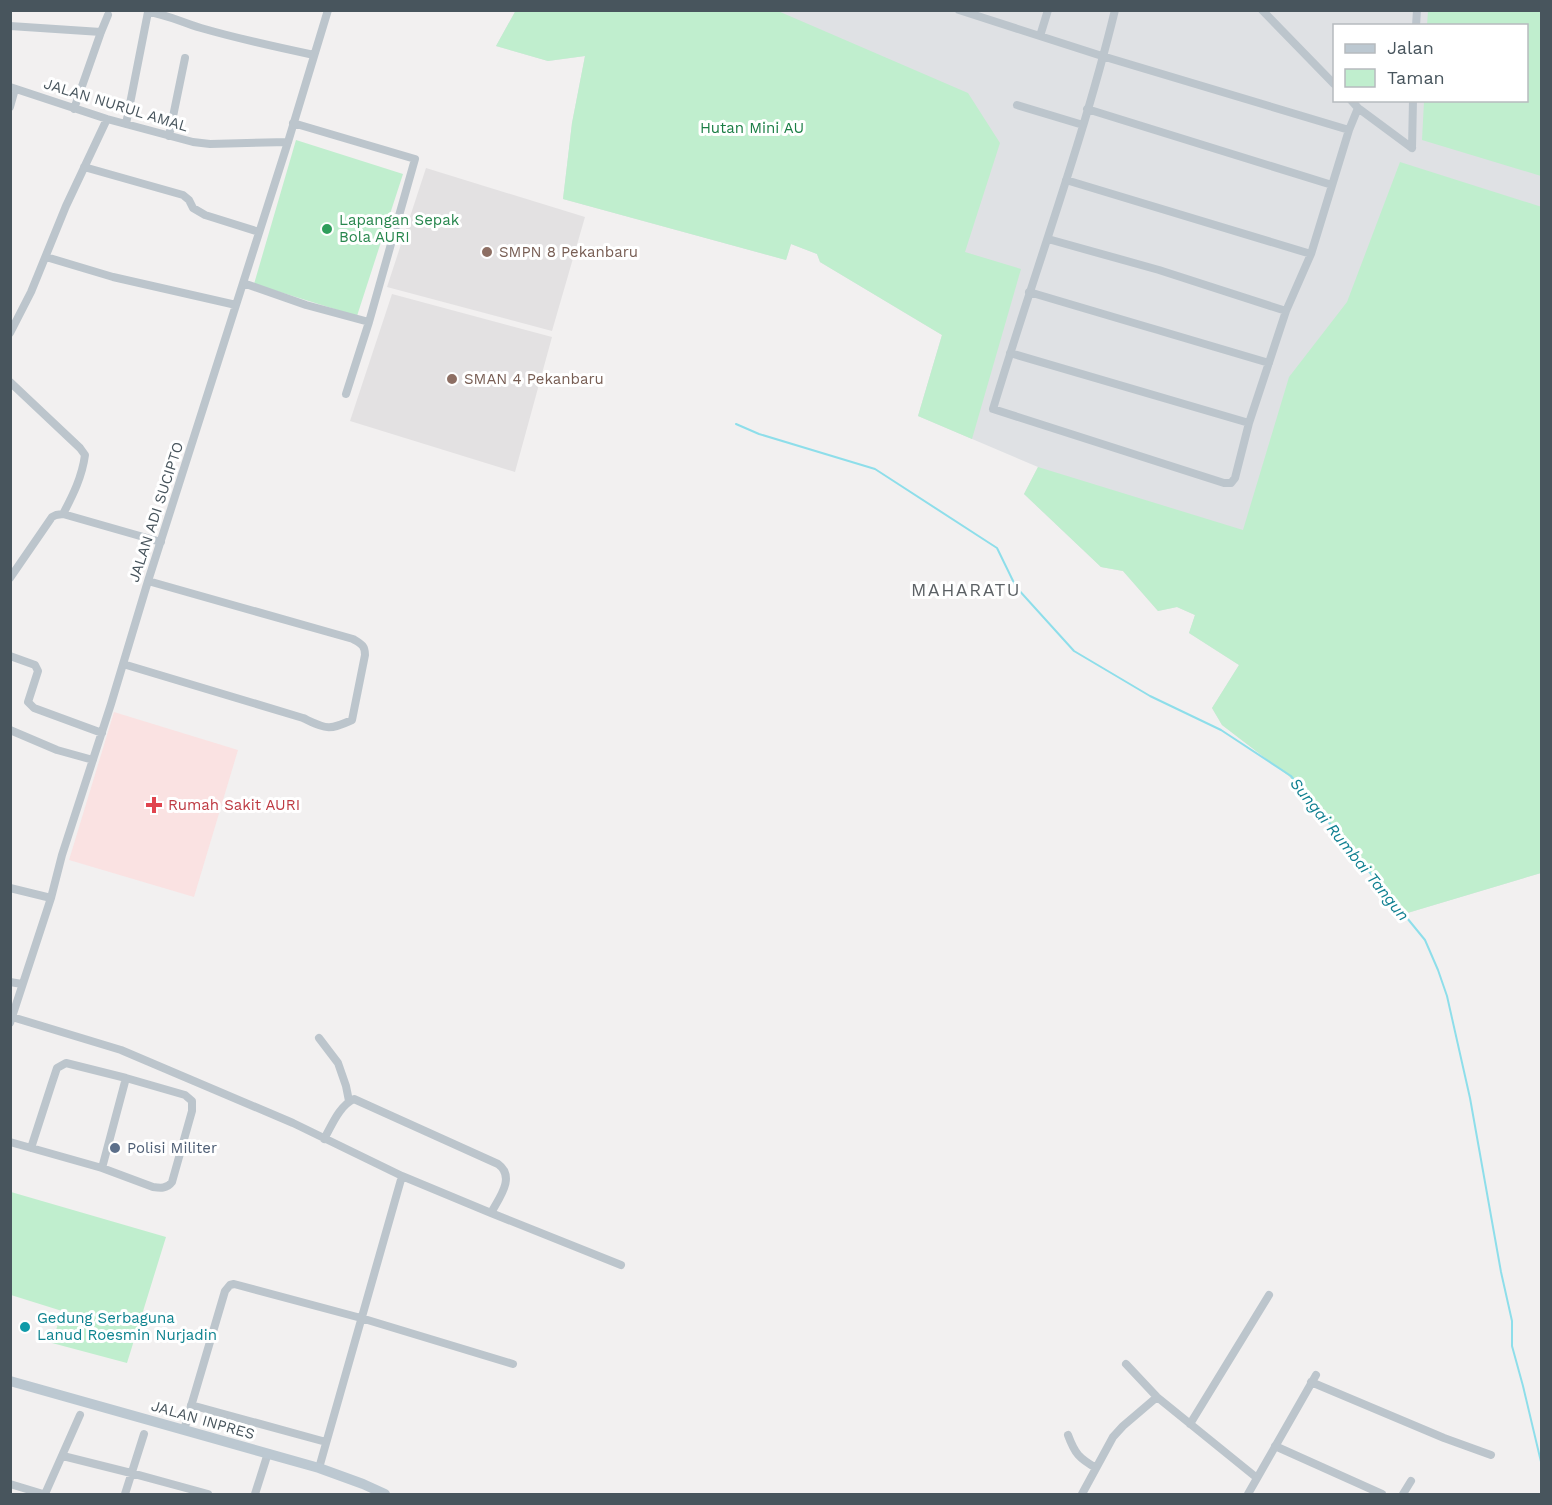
<svg xmlns="http://www.w3.org/2000/svg" width="1552" height="1505" viewBox="0 0 1552 1505" font-family="'Work Sans',sans-serif">
<rect width="100%" height="100%" fill="#f2f0f0"/>
<path fill="#e3e1e2" d="M426 168 585 217 552 331 387 287Z
M392 294 552 337 515 472 350 421Z"/>
<path fill="#fae2e2" d="M114 712 238 750 194 897 69 860Z"/>
<path fill="#dfe1e4" fill-rule="evenodd" d="M516 10 1541 11V873L1404 914 1290 777 1222 725 1212 708 1239 665 1189 633 1195 615 1177 607 1158 611 1123 571 1101 567 1024 494 1038 467 918 416 942 335 820 262 817 254 791 244 786 260 563 199 572 123 585 56 548 61 496 46ZM1334 26H1526V100H1334Z"/>
<path fill="#c0eece" d="M516 10 778 11 968 93 1000 143 965 252 1021 269 972 439 918 416 942 335 820 262 817 254 791 244 786 260 563 199 572 123 585 56 548 61 496 46Z
M1428 11H1541V176L1422 140 1424 101 1526 100V26L1427 25Z
M296 140 403 174 357 316 254 284Z
M1400 162 1542 207 1541 873 1404 914 1290 777 1222 725 1212 708 1239 665 1189 633 1195 615 1177 607 1158 611 1123 571 1101 567 1024 494 1038 467 1243 530 1289 377 1347 302Z
M11 1192 166 1237 127 1363 52 1343 62 1311 11 1295Z"/>
<g fill="none" stroke-linecap="round" stroke-linejoin="round">
<path stroke="#8edeea" stroke-width="2" d="M736 424 759 434 875 469 997 548 1016 587 1074 651 1150 696 1221 730 1291 776 1425 940 1438 970 1447 996 1470 1098 1501 1272 1512 1321V1346L1523 1386 1542 1466"/>
<path stroke="#bcc5cc" stroke-width="8" d="M959 10 1102 56 1349 130
M1115 10C1082 145 1033 276 993 409L1224 483H1231L1235 478 1249 423 1286 311 1311 254 1349 130 1358 108
M1262 10 1334 84
M10 26 101 32
M1416 26 1417 10
M1040 36 1048 10
M10 87 107 119 193 142 210 144 288 142
M1351 100 1358 108 1412 148
M1017 105 1083 125
M10 107 15 89
M74 109 101 32 108 15
M1087 109 1332 185
M293 123 415 159 369 322 346 394
M126 124 148 12C166 14 183 23 201 28 239 39 276 47 314 55
M169 136 185 58
M1412 148 1413 100
M84 167 183 195 189 200 193 208 205 215 259 232
M1066 180 1311 254
M1048 239 1159 270 1286 311
M46 257 113 277 236 305
M243 283 306 305 369 322
M1029 292 1269 363
M10 333 31 292 66 206 107 119
M1010 353 1249 423
M10 382 80 448 85 455C82 477 73 495 63 514L161 542
M10 578 52 517 56 515 63 514
M10 656 35 665 38 671 28 702 34 708 102 733
M123 664 303 718C327 729 328 731 352 720L365 655C365 645 361 644 353 639L148 581
M10 730 57 750 93 760
M10 888 51 898
M10 982 22 984
M12 1017 121 1050 293 1123 402 1176 491 1213 621 1265
M10 1023 51 898 62 855 111 704 148 581 288 142 328 10
M319 1038 338 1063 346 1086 349 1101
M324 1139C332 1125 339 1106 354 1099L498 1164C516 1177 499 1198 491 1213
M10 1142 102 1168 153 1187C160 1188 167 1189 172 1182L192 1111V1101L185 1095 126 1078 66 1063 57 1068 52 1083 31 1148
M102 1168 126 1078
M1126 1364 1157 1397 1257 1478
M1311 1382 1444 1438 1491 1455
M191 1405 326 1442
M1190 1424 1269 1295
M184 1430 225 1291 230 1285 234 1284 361 1318 513 1364
M1068 1435C1075 1454 1079 1458 1096 1468
M1275 1446 1382 1494
M63 1456 131 1473 208 1494
M319 1468 402 1176
M10 1484 43 1494
M45 1494 80 1415
M125 1494 144 1434
M255 1494 268 1453
M1082 1494 1113 1437 1123 1426 1157 1397
M1248 1494 1316 1375
M1403 1494 1411 1481"/>
<path stroke="#bcc8d1" stroke-width="10" d="M10 1381 319 1468 363 1484 385 1494"/>
</g>
<circle fill="#2e9e5b" stroke="#fff" stroke-width="2" cx="327" cy="229" r="6"/>
<g fill="#8d6e63" stroke="#fff" stroke-width="2">
<circle cx="487" cy="252" r="6"/>
<circle cx="452" cy="379" r="6"/>
</g>
<path fill="#e0444e" stroke="#fff" stroke-width="2" d="M151 796h6v6h6v6h-6v6h-6v-6h-6v-6h6z"/>
<circle fill="#5c6f8a" stroke="#fff" stroke-width="2" cx="115" cy="1148" r="6"/>
<circle fill="#0f9aa8" stroke="#fff" stroke-width="2" cx="25" cy="1327" r="6"/>
<g text-anchor="middle" stroke-width="6" stroke-linejoin="round" paint-order="stroke">
<g font-size="15" fill="#48555d" stroke="#fff">
<text transform="translate(116 105) rotate(17)" y="5">JALAN NURUL AMAL</text>
<text transform="translate(156 512) rotate(-72)" y="5">JALAN ADI SUCIPTO</text>
<text transform="translate(203 1420) rotate(16)" y="5">JALAN INPRES</text>
</g>
<g font-size="15" fill="#1a7d44" stroke="#fff">
<text x="752" y="133">Hutan Mini AU</text>
</g>
<g font-size="15" fill="#27864d" stroke="#fff" text-anchor="start">
<text x="339" y="225">Lapangan Sepak<tspan x="339" dy="17">Bola AURI</tspan></text>
</g>
<g font-size="15" fill="#785e54" stroke="#fff" text-anchor="start">
<text x="499" y="257">SMPN 8 Pekanbaru</text>
<text x="464" y="384">SMAN 4 Pekanbaru</text>
</g>
<g font-size="15" fill="#be3a42" stroke="#fff" text-anchor="start">
<text x="168" y="810">Rumah Sakit AURI</text>
</g>
<g font-size="15" fill="#4e5e75" stroke="#fff" text-anchor="start">
<text x="127" y="1153">Polisi Militer</text>
</g>
<g font-size="15" fill="#0d838f" stroke="#fff" text-anchor="start">
<text x="37" y="1323">Gedung Serbaguna<tspan x="37" dy="17">Lanud Roesmin Nurjadin</tspan></text>
</g>
<g font-size="16" font-style="italic" fill="#108091" stroke="#fff">
<text transform="translate(1350 849) rotate(51)" y="6">Sungai Rumbai Tangun</text>
</g>
<g font-size="18" letter-spacing="1.5" fill="#5c6165" stroke="#fff">
<text x="966" y="596">MAHARATU</text>
</g>
</g>
<rect width="1552" height="1505" fill="none" stroke="#48555d" stroke-width="24"/>
<rect x="1333" y="24" width="195" height="78" fill="#ffffff" stroke="#b6bbbe" stroke-width="1.5"/>
<rect x="1345" y="44" width="30" height="9" fill="#bcc8d1" stroke="#b6bbbe" stroke-width="1.5"/>
<text x="1387" y="54" font-size="18" fill="#48555d">Jalan</text>
<rect x="1345" y="69" width="30" height="18" fill="#c0eece" stroke="#b6bbbe" stroke-width="1.5"/>
<text x="1387" y="84" font-size="18" fill="#48555d">Taman</text>
</svg>
